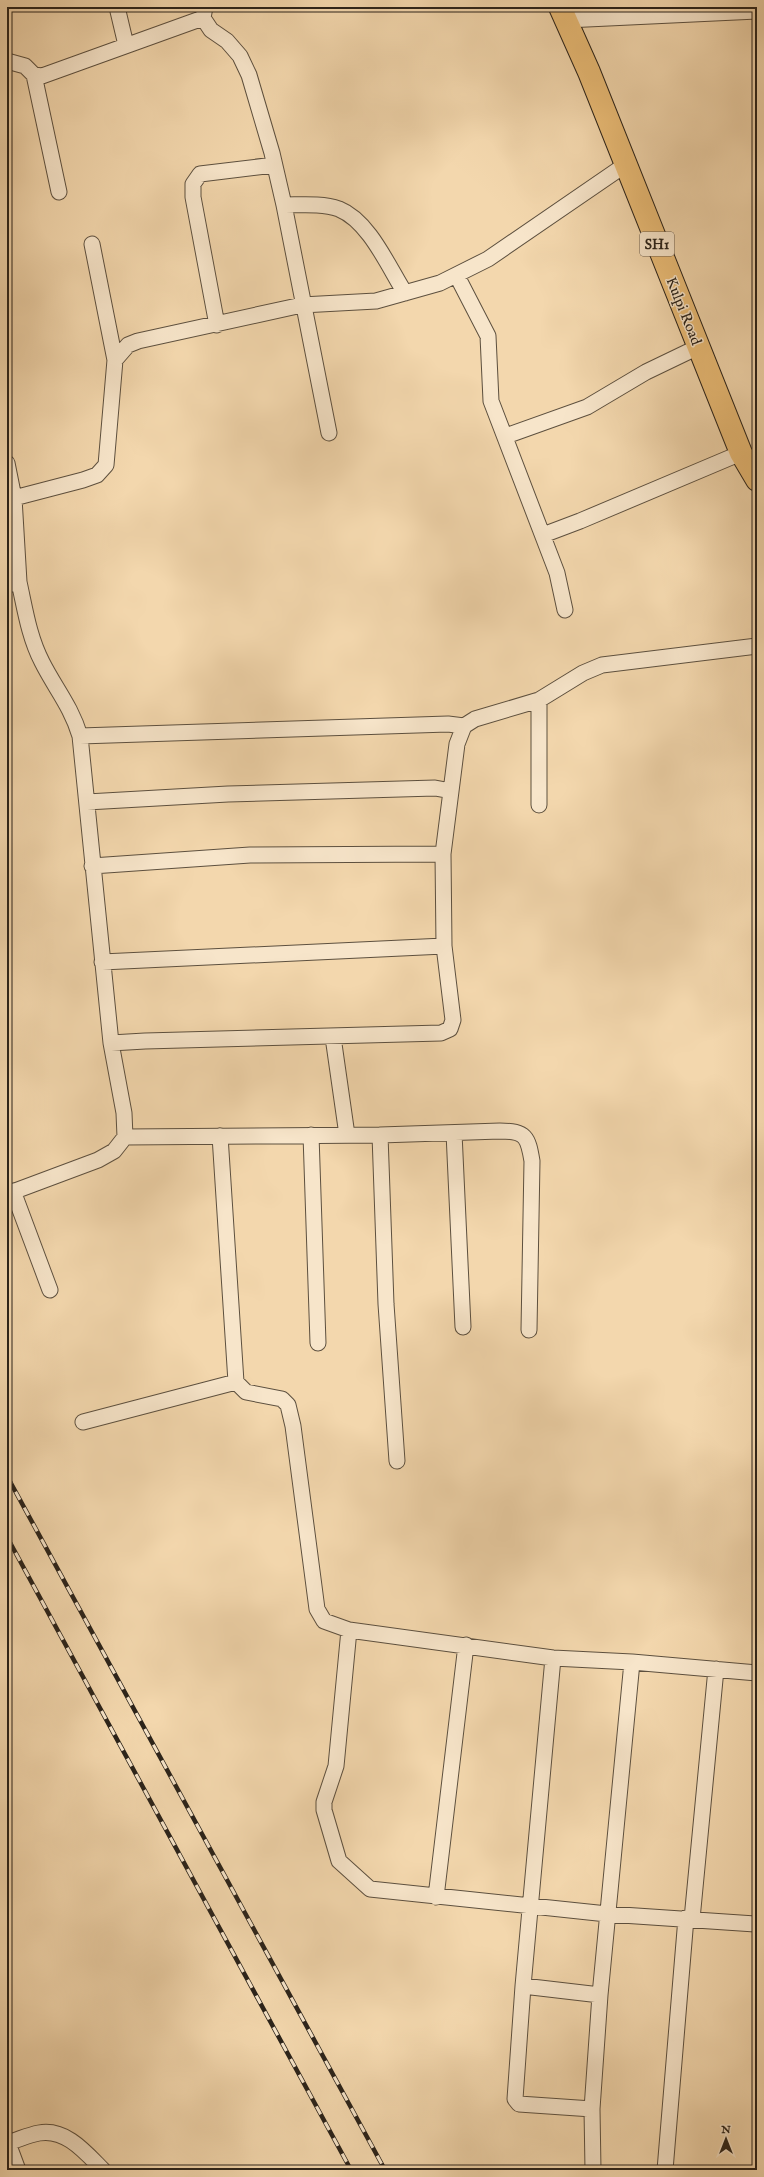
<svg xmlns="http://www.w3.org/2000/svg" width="764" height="2177" viewBox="0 0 764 2177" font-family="'IM FELL English',serif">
<rect width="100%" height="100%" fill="#f3d7ad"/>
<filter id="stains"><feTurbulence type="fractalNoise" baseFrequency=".005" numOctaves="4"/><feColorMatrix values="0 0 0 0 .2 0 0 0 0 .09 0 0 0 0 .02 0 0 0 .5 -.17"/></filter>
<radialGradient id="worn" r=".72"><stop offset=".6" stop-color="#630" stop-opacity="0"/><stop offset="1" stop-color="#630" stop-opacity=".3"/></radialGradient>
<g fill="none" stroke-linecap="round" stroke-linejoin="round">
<g stroke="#5d503f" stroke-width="17">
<path id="minor" d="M117 7 126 45
M205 7 203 18 211 30 227 41 240 56 249 75 272 153 284 205 329 433
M566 20 757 11
M7 61 25 66 34 75 42 76 203 18
M34 75 59 192
M284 205C301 205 322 203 339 209 369 221 388 266 405 293
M92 244 115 360
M457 276 488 336 491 401 557 573 565 610
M217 325 193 197V184L200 174 274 165
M506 436 587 407 646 372 698 347
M7 463 14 498
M543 535 580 521 741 453
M7 585 19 582 14 498 83 480 97 475 106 465 115 360 128 345 138 341 302 305 376 301 440 283 488 259 625 165
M539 700V805
M80 736 448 724 464 726
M87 802 228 794 435 788 451 791
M92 866 250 855 443 854
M102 962 444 946
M333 1037 347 1135
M111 1043 145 1041 441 1033 450 1029 453 1020 444 946 443 854 457 744 464 726 475 719 539 700 583 673 602 665 757 646
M454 1133 463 1327
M311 1135 318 1343
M380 1135 386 1304 397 1461
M220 1136 236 1382 246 1392 282 1399 288 1405 293 1426 317 1609 324 1621 349 1630 553 1658 632 1662
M125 1137 380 1135 500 1131C526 1131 528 1137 532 1161L529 1330
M13 1191 50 1290
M7 1194 98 1160 114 1151 125 1137 124 1113 111 1043 80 736C71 706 55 688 42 662 29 637 25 609 19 582
M83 1422 236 1382
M349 1630 336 1766 324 1802V1810L339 1861 370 1889 607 1914 755 1924
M553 1658 523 1986 515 2099 519 2104 592 2109
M436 1897 466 1645
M692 1919 716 1669
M523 1986 600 1995
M7 2143C18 2140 28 2135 39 2133 66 2128 86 2153 103 2170
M8 2143 18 2170
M593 2170 592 2109 600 1995 632 1662 757 1673
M665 2170 686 1918"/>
</g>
<g stroke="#2b231a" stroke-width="24">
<path id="primary" d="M560 7 589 72 741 453 757 480"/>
</g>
<use href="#minor" stroke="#f7e5ca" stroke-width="15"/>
<use href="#primary" stroke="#eabc76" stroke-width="22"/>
<g stroke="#2b231a" stroke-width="4.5">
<path id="rail" d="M7 1476 385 2170
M7 1537 351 2170"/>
</g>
<use href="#rail" stroke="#f7e5ca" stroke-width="3" stroke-dasharray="9" stroke-linecap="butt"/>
</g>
<g text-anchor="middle" stroke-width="3" stroke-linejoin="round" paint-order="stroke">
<rect fill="#f7e5ca" stroke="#685d4f" stroke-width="1" x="640" y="232" width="34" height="24" rx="3"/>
<g font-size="14" font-weight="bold" fill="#2b231a">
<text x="657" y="249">SH1</text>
</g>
<g font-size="15" fill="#2b231a" stroke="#f7e5ca">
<text transform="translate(684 311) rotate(68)" y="5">Kulpi Road</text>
</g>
</g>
<rect width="764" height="2177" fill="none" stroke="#f3d7ad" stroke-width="24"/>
<rect x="8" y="8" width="748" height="2161" fill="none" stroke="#2b231a" stroke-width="2"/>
<rect x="12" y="12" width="740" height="2153" fill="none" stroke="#2b231a"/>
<g transform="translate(726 2139)" stroke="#f7e5ca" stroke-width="3" paint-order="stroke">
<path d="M0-3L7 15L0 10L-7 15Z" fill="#2b231a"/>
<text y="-6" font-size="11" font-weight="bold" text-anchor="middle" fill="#2b231a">N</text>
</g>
<rect width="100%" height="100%" filter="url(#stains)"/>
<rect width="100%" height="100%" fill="url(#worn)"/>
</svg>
